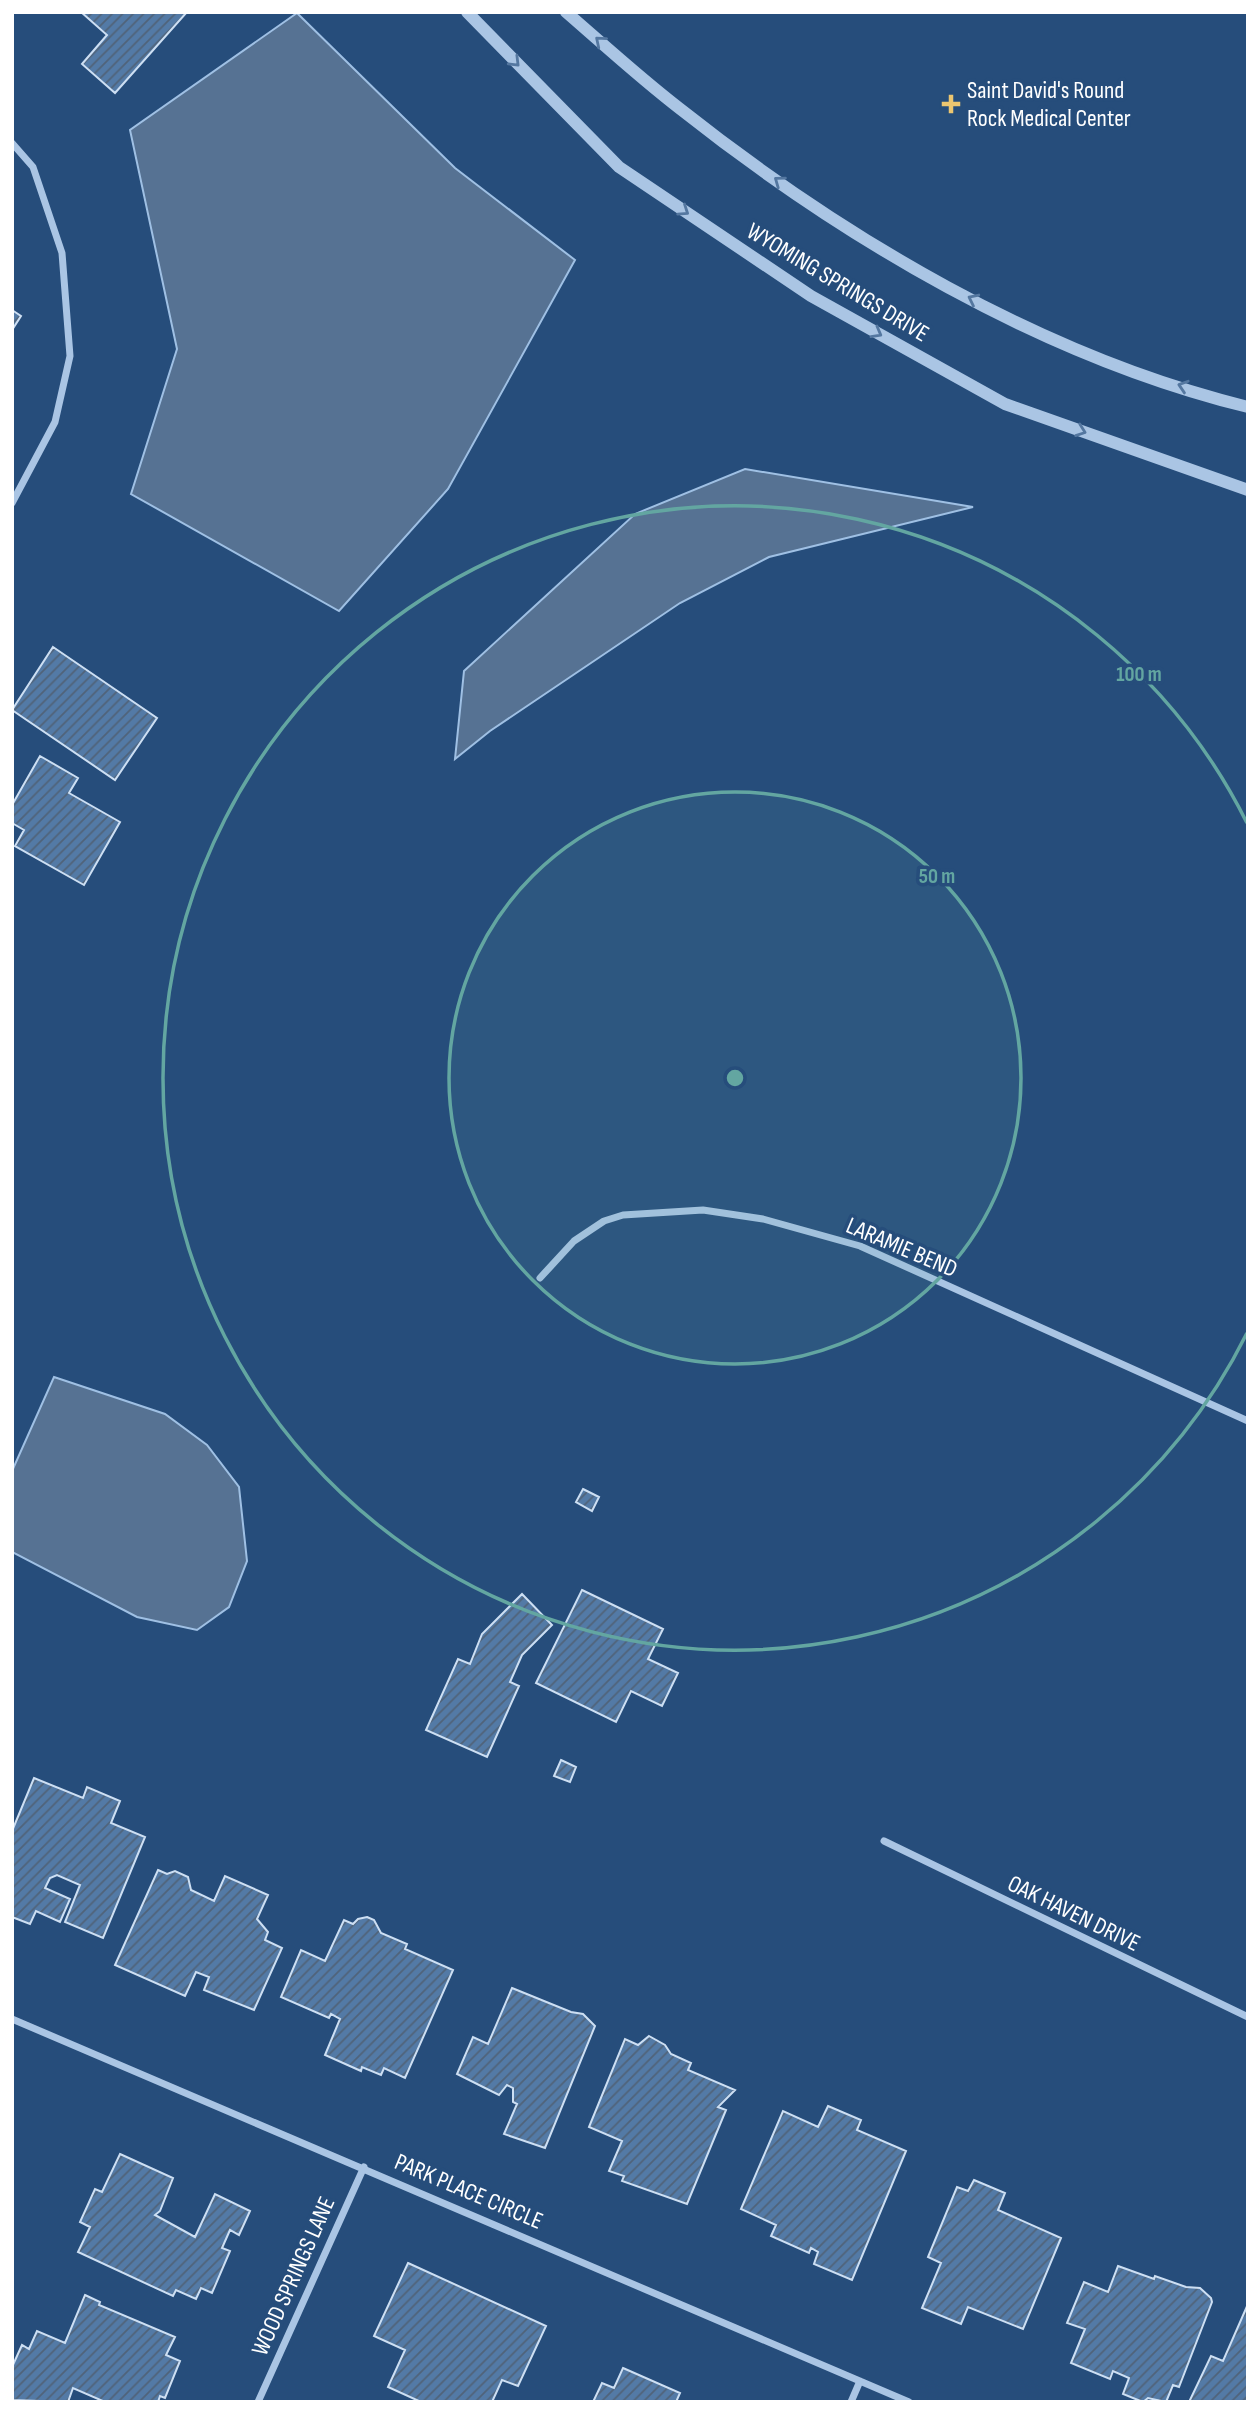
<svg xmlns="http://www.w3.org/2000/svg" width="1260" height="2414" viewBox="0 0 1260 2414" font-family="'Sofia Sans Condensed',sans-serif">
<defs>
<pattern id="building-hatch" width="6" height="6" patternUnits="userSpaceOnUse" patternTransform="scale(1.75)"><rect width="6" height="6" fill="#537aa6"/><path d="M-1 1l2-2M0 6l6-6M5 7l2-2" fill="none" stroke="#506379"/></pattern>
</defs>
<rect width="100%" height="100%" fill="#264d7b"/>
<path fill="#567293" stroke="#9fc0e4" stroke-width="2" d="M297 13 455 168 575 260 448 489 339 611 131 494 177 349 130 130Z
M745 469 973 507 769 557 680 603 490 731 455 759 464 671 635 514Z
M54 1377 165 1414 207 1445 239 1487 247 1561 229 1607 197 1630 137 1617 12 1552V1471Z"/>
<path fill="url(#building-hatch)" stroke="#cddff3" stroke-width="2" d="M81 12H187L115 93 82 64 107 35Z
M12 310 21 316 12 330Z
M53 647 157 718 115 780 12 710Z
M40 756 78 778 69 793 120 822 84 885 15 846 24 830 12 823V805Z
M583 1489 599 1497 592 1511 576 1502Z
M582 1590 663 1629 648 1659 678 1673 662 1706 631 1691 616 1722 536 1683Z
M522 1594 552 1625 522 1655 510 1682 519 1686 487 1757 426 1730 458 1659 470 1664 482 1634Z
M561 1760 576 1767 570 1782 554 1776Z
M34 1778 83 1798 87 1787 120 1801 111 1823 145 1837 103 1938 65 1922 80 1885 57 1875 50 1878 45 1888 70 1899 60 1922 36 1911 30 1924 12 1917V1831Z
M158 1870 167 1874 175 1871 188 1877 191 1890 214 1901 225 1876 268 1895 257 1919 268 1932 265 1940 282 1948 254 2010 204 1990 209 1977 196 1972 185 1996 115 1965Z
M367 1917 374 1920 381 1933 407 1944 405 1949 453 1970 405 2078 384 2068 381 2075 362 2067 361 2071 325 2055 340 2019 331 2014 329 2018 281 1997 301 1950 325 1961 344 1920 353 1924 358 1919Z
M512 1988 571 2012 583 2014 595 2026 545 2148 504 2134 517 2104 513 2102V2088L507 2085 499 2095 457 2074 473 2037 488 2044Z
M649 2036 665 2045 671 2054 691 2063 688 2070 735 2090 718 2107 726 2110 687 2204 622 2181 624 2176 609 2171 622 2141 589 2127 625 2039 638 2045Z
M828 2106 861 2120 857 2130 906 2151 852 2280 814 2264 818 2252 811 2248 809 2253 771 2236 776 2225 741 2209 783 2111 818 2127Z
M120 2154 173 2178 160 2211 155 2215 195 2237 215 2194 250 2211 239 2235 230 2230 222 2248 230 2251 212 2293 201 2288 196 2299 176 2290 173 2296 78 2252 90 2227 80 2222 95 2189 102 2192Z
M974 2180 1005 2193 998 2210 1061 2238 1023 2329 968 2307 961 2324 922 2308 941 2263 928 2257 957 2187 968 2191Z
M408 2263 546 2326 518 2386 502 2380 492 2402H421L388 2387 405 2350 374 2336Z
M1118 2266 1154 2279 1155 2276 1186 2287 1200 2288 1211 2298 1212 2302 1179 2387 1173 2385 1166 2402 1148 2398 1143 2402 1123 2394 1129 2378 1113 2371 1110 2379 1071 2363 1085 2329 1067 2323 1084 2282 1108 2292Z
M85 2295 100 2302 99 2305 175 2337 166 2355 180 2361 165 2398 160 2396 158 2402H105L73 2388 68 2402 12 2400V2367L22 2345 29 2349 37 2331 65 2343Z
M1248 2304V2402H1189L1211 2356 1223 2361Z
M623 2368 680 2393 676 2402H593L602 2383 614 2388Z"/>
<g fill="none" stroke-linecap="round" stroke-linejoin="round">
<path stroke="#aac5e4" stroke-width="7" d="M12 143 33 167 62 253 70 356 55 422 12 503
M540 1278 574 1241 604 1221 623 1215 703 1210 763 1219 860 1246 1248 1421
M884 1841 1248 2017
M12 2019 909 2402
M258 2402 364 2167
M851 2402 860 2381"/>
<path stroke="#aac5e4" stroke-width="12" d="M467 12 619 167 811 296 1005 404 1248 490
M566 12C603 44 640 78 679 108 843 238 1043 357 1248 407"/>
</g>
<defs><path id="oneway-chevron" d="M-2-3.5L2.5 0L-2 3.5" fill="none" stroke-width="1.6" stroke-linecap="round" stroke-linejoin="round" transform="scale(1.75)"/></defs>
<g stroke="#5477a0">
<use href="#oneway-chevron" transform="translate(600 41) rotate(-140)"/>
<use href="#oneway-chevron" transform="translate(515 62) rotate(45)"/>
<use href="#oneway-chevron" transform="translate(779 181) rotate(-144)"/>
<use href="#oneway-chevron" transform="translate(684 211) rotate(34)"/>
<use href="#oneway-chevron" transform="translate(973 299) rotate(-154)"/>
<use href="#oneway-chevron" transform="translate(877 333) rotate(29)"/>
<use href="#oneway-chevron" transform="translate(1183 386) rotate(-162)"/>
<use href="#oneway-chevron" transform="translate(1081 431) rotate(20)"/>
</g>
<circle cx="735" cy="1078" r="286" fill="#63a6a1" fill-opacity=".12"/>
<g fill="none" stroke="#63a6a1" stroke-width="3.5">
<circle cx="735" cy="1078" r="286"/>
<path d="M1247 1333A572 572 0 1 1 1247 823"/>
</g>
<path fill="#ecc670" stroke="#264d7b" stroke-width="2.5" d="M947.5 93.5h7v7h7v7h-7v7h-7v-7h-7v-7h7z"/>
<g text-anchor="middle" stroke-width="7" stroke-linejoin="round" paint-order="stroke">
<g font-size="24" fill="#fff" stroke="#264d7b" text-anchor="start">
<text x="967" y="98">Saint David's Round<tspan x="967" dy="28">Rock Medical Center</tspan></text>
</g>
<g font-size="24" fill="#fff" stroke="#264d7b">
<text transform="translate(838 282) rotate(31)" y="8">WYOMING SPRINGS DRIVE</text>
<text transform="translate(902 1247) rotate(23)" y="8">LARAMIE BEND</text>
<text transform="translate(1074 1913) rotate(26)" y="8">OAK HAVEN DRIVE</text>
<text transform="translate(469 2191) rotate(23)" y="8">PARK PLACE CIRCLE</text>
<text transform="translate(293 2276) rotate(-66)" y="8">WOOD SPRINGS LANE</text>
</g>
</g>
<circle cx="735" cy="1078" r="10" fill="#63a6a1" stroke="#264d7b" stroke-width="3.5"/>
<g font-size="21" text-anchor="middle" font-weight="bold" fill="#63a6a1" stroke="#264d7b" stroke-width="7" stroke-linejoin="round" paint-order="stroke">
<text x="1139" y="681">100 m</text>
<text x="937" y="883">50 m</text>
</g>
<rect width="1260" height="2414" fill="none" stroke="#ffffff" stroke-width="28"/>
</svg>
